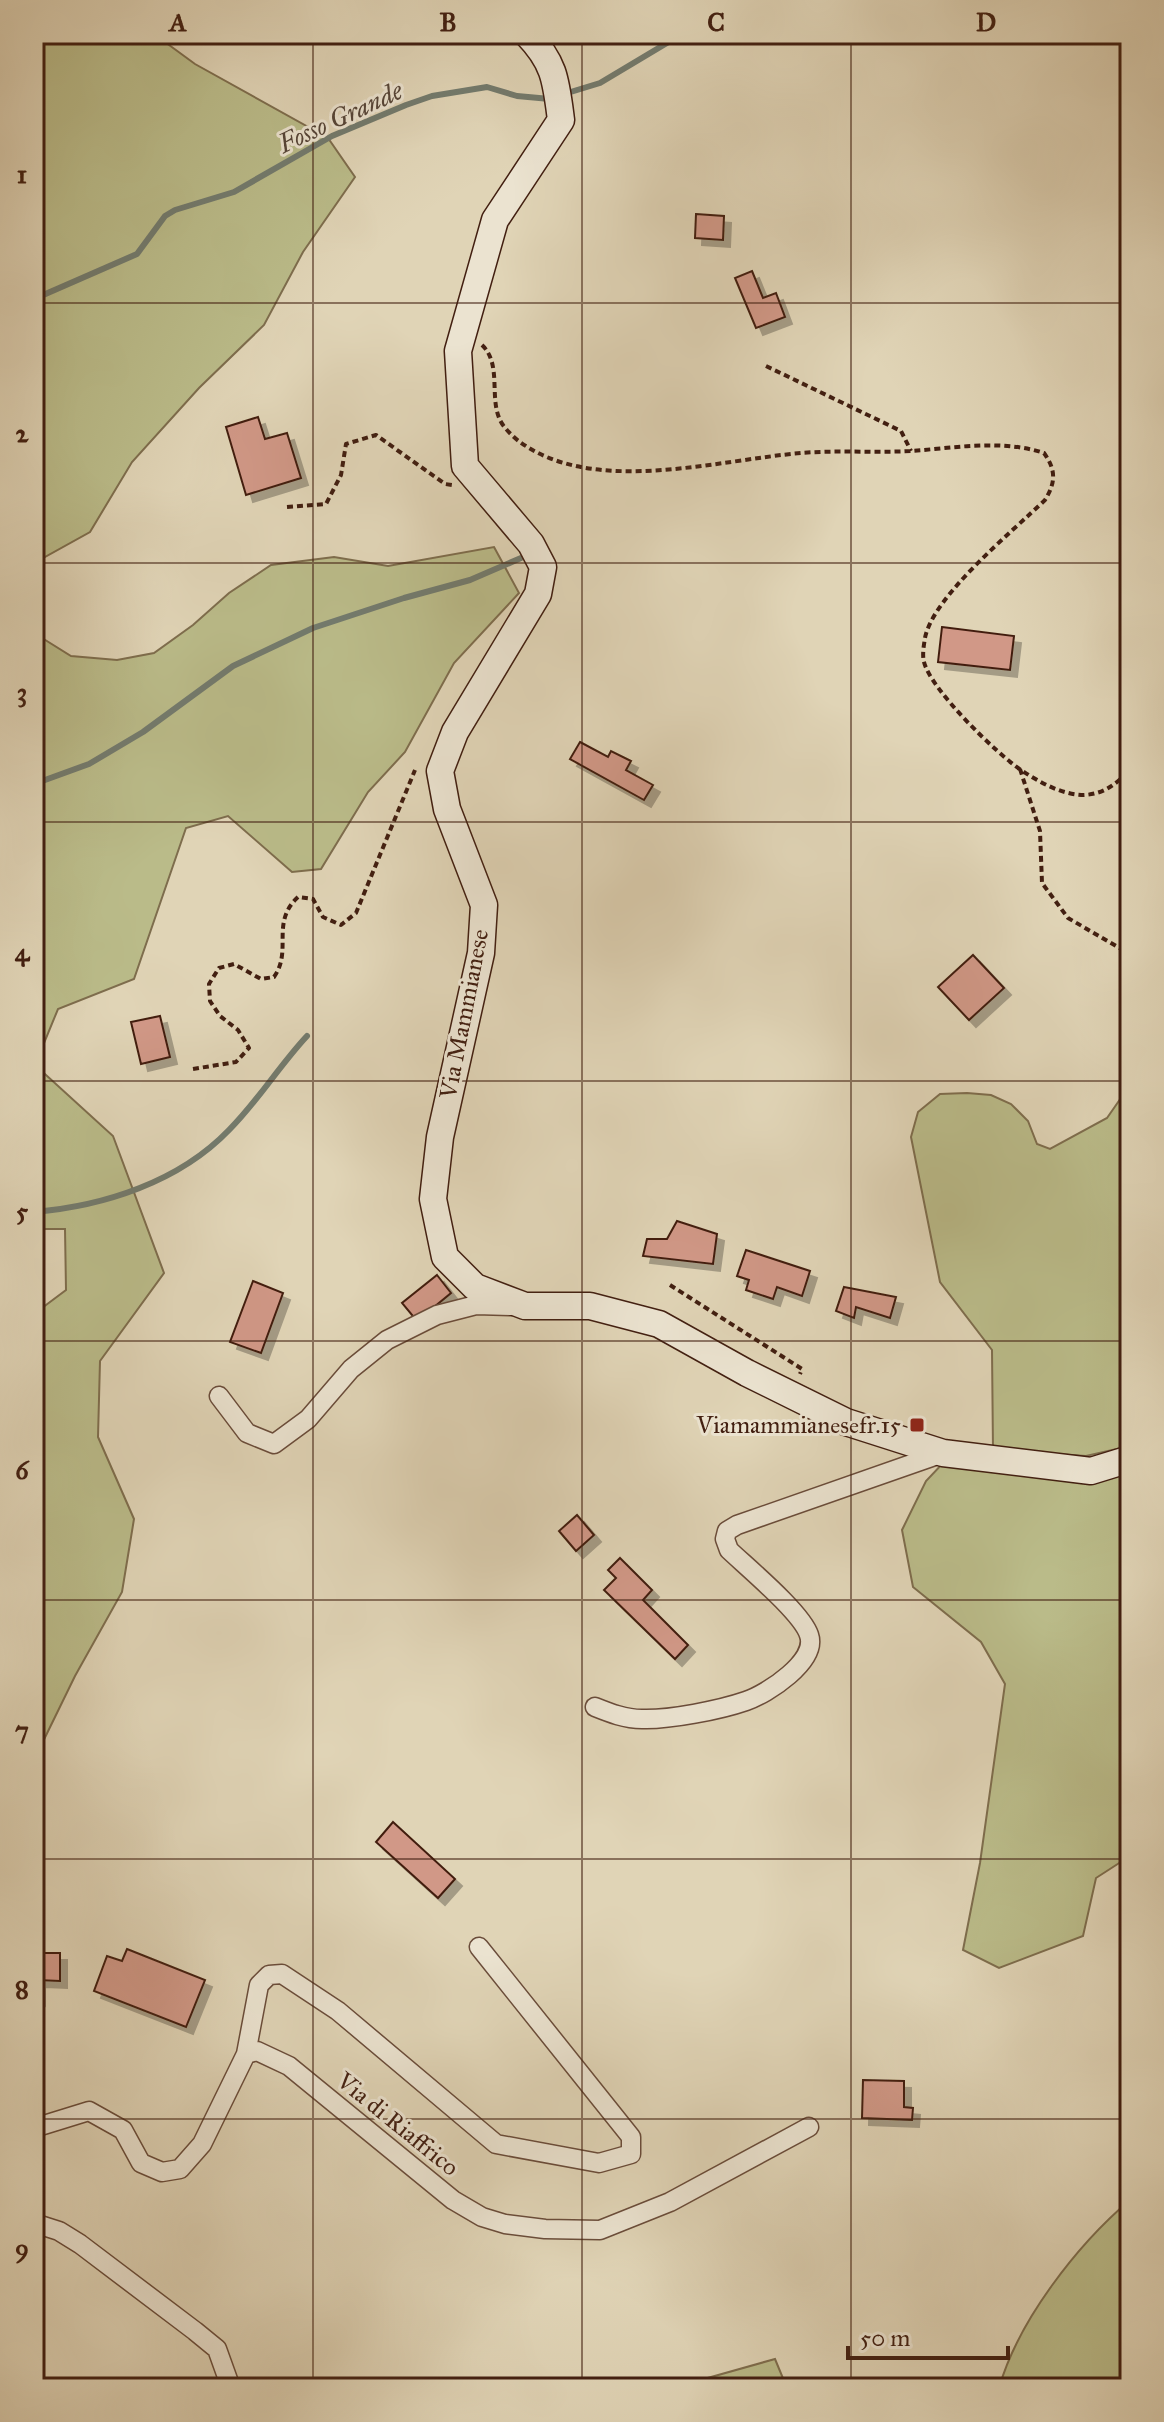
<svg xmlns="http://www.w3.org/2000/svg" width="1164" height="2422" viewBox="0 0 1164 2422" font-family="'IM FELL Great Primer',serif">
<defs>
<filter id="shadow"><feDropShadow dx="7" dy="7" stdDeviation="0" flood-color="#0004"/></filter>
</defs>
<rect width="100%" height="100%" fill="#e0d4b6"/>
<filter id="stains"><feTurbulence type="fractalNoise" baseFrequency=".0025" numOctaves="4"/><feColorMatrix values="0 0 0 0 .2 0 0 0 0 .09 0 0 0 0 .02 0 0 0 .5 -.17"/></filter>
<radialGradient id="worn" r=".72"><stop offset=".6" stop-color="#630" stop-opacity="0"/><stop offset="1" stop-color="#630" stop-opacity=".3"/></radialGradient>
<path fill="#babb89" stroke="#7e6d4d" stroke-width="2" d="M34 34H154L195 64 328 138 355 177 303 252 264 325 199 388 132 462 90 532 34 563Z
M494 547 519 593 454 663 405 752 368 792 321 869 292 872 228 816 186 828 134 979 58 1009 35 1065 113 1136 164 1273 100 1361 98 1437 134 1519 122 1592 75 1676 34 1760V1314L66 1290 65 1229H34V633L71 656 117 660 154 653 193 625 229 593 271 565 334 557 388 566Z
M1130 1092V1446L1086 1456 993 1450 992 1350 940 1282 911 1137 918 1112 940 1094 967 1093 991 1095 1011 1104 1028 1121 1037 1144 1050 1149 1107 1118 1123 1095Z
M944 1462 1130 1471V1856L1096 1878 1083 1936 999 1968 963 1950 980 1863 1005 1684 981 1642 913 1587 902 1530 926 1481Z
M1130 2200V2388H999C1018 2321 1077 2245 1130 2200Z
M775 2359 787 2388H672Z"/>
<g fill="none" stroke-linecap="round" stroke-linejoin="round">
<path stroke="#737b6e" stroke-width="6" d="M564 94 600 83 682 34
M34 299 137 254 165 216 175 210 234 192 332 136 406 105 432 96 487 87 517 96 550 99
M34 784 89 764 143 732 233 666 313 628 404 598 470 580 521 558
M34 1212C104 1206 179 1182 229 1130 258 1101 279 1066 307 1036"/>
</g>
<path fill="#d19887" stroke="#421f11" stroke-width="2" filter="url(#shadow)" d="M696 214 724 216 723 240 695 238Z
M752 271 763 298 776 293 785 317 756 328 735 278Z
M258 417 265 439 287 433 301 478 246 495 226 427Z
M942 627 1014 636 1010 670 938 662Z
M580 742 608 757 611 751 631 761 626 770 653 785 644 800 570 759Z
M973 955 1004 988 969 1020 938 987Z
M160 1016 170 1057 141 1064 131 1022Z
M677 1221 717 1234 713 1264 643 1256 647 1239H667Z
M746 1250 810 1271 802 1296 777 1287 773 1299 746 1290 749 1280 737 1276Z
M437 1275 451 1293 417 1321 402 1303Z
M253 1281 283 1293 261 1353 230 1342Z
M844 1287 896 1297 890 1318 856 1307 854 1318 836 1311Z
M577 1515 594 1535 576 1551 559 1531Z
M620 1558 652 1590 643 1600 688 1645 675 1659 604 1590 616 1578 608 1570Z
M393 1822 455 1879 438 1898 376 1842Z
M127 1949 205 1980 186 2027 94 1991 107 1956 122 1961Z
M34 1953H60V1981L38 1980V1999L34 2003Z
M863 2080 904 2081V2107L913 2108 912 2120 862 2118Z"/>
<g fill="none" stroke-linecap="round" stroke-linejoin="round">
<g stroke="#6a4c3a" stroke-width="21">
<path id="street" d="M219 1396 247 1433 274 1444 308 1419 351 1369 387 1340 437 1315 476 1305 511 1306
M595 1707C610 1713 625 1719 642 1719 669 1720 720 1710 746 1701 767 1694 818 1661 809 1635 802 1613 748 1568 729 1550L725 1539 727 1531 737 1525 943 1453
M246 2054 259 1985 269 1975 282 1974 338 2011 496 2144 599 2163 631 2154V2137L479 1947
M34 2128 89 2111 123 2130 141 2163 162 2172 180 2169 202 2144 246 2054 257 2051 289 2066 453 2200 482 2217 505 2224 545 2229 600 2230 670 2202 809 2127
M34 2223 59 2231 80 2244 195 2331 217 2349 231 2388"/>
</g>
<g stroke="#421f11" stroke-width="29">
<path id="secondary" d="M527 34C555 63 556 81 561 120L495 220 458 351 465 466 531 544 543 567 538 594 455 732 440 771 447 809 484 905 481 953 440 1137 433 1199 445 1257 475 1287 525 1306H590L659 1324 747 1373 846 1422 943 1453 1091 1471 1130 1459"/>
</g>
<path stroke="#421f11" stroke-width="4" stroke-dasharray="6 4" stroke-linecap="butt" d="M482 345C502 364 489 397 500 420 503 427 514 438 520 442 594 496 717 460 801 453 837 450 874 453 911 451 954 448 1002 439 1044 453 1056 470 1056 482 1045 500 1013 531 933 596 925 638 924 644 922 655 924 662 931 690 997 754 1021 770 1039 782 1062 795 1084 795 1104 794 1117 784 1130 769
M766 366 901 431 911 451
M287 507 326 504 341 475 346 444 376 435 445 484 452 485
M1020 769 1040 831 1042 883 1068 918 1130 954
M193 1069 236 1062 249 1048 238 1030 220 1016 210 1001 209 984 219 968 234 964 261 979 274 977C293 950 270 923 298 897L313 899 323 917 341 925 356 913 415 770
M670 1285 802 1369 800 1374"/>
<use href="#street" stroke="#ebe3d0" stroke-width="18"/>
<use href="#secondary" stroke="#ebe3d0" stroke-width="26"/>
</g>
<path fill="none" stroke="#421f11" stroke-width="2" stroke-opacity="0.55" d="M313 34V2388M582 34V2388M851 34V2388M34 303H1130M34 563H1130M34 822H1130M34 1081H1130M34 1341H1130M34 1600H1130M34 1859H1130M34 2119H1130"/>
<rect fill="#8f2418" stroke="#ebe3d0" stroke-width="3" x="909" y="1417" width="16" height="16" rx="4"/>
<g text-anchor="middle" stroke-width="6" stroke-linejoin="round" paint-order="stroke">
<g font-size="24" fill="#421f11" stroke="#ebe3d0">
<text transform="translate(464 1014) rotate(-79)" y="8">Via Mammianese</text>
<text transform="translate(398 2124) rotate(39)" y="8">Via di Riaffrico</text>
</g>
<g font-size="24" fill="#421f11" stroke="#ebe3d0" text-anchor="end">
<text x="901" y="1433">Viamammianesefr.15</text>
</g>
<g font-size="26" font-style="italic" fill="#564538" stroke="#ebe3d0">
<text transform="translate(340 117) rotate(-25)" y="9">Fosso Grande</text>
</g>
</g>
<rect width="1164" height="2422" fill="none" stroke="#e0d4b6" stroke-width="88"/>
<path d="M848 2346v12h160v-12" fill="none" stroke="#421f11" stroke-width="4"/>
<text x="860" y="2346" font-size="24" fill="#421f11" stroke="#ebe3d0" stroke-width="6" paint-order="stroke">50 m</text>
<rect x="44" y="44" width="1076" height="2334" fill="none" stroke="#421f11" stroke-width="3"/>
<g font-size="26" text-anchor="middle" font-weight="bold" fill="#421f11">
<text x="178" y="31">A</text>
<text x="448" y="31">B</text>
<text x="716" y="31">C</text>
<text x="986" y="31">D</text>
<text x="22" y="183">1</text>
<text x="22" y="442">2</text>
<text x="22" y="701">3</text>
<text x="22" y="961">4</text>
<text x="22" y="1220">5</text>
<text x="22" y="1479">6</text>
<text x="22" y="1739">7</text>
<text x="22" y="1998">8</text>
<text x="22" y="2257">9</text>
</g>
<rect width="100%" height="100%" filter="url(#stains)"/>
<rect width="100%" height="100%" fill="url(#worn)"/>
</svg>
